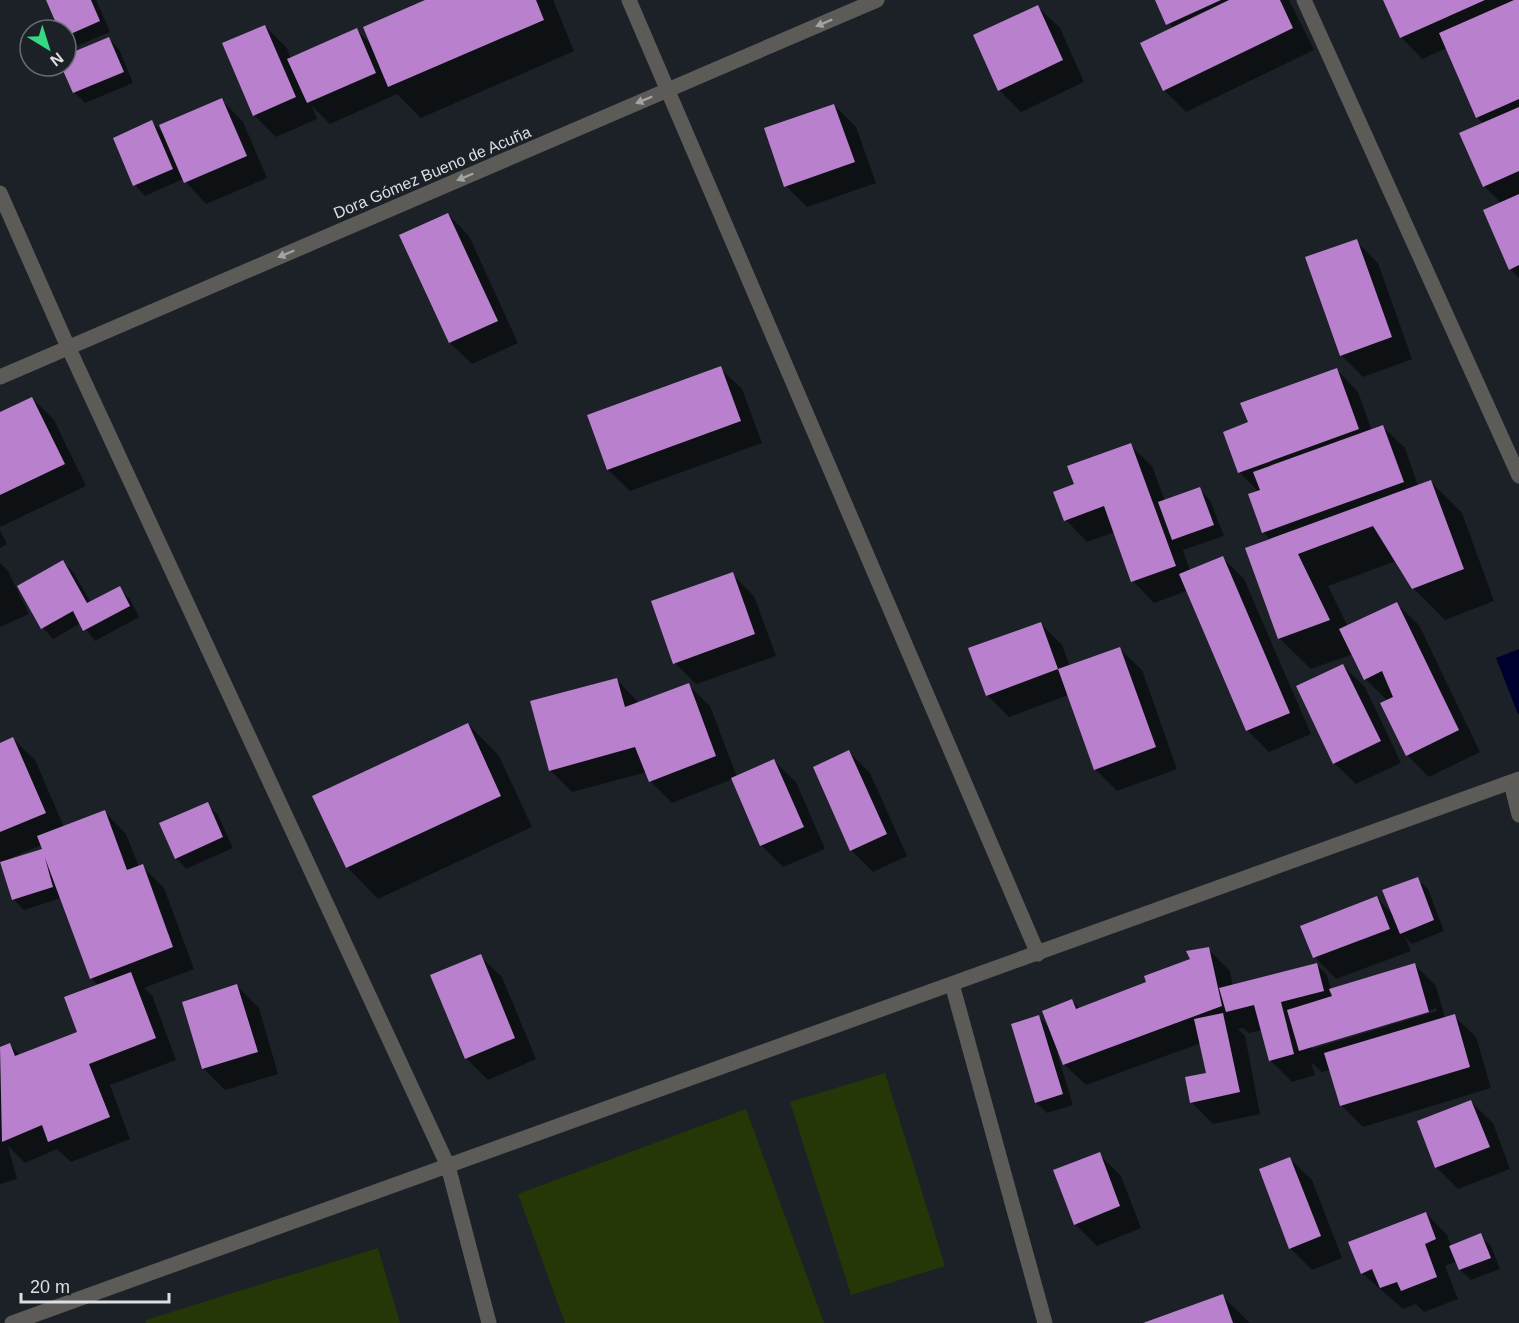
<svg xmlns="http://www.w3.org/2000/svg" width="1519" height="1323" viewBox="0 0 1519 1323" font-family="Helvetica,sans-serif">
<rect width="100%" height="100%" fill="#1b2127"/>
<path fill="#253707" d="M885 1073 945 1266 851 1295 790 1102Z
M746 1109 824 1323H565L518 1194Z
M378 1248 400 1323H146V1320Z"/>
<path fill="#00002e" d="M1519 649V714H1518L1496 658Z"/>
<path fill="#0007" fill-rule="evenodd" d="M48 0H96L110 32 74 47 66 40V30H60Z
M429 0H553L574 51 421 118 397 94 330 124 312 106 317 119 276 137 254 115 265 26 287 48 291 59 357 30 372 45Z
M1157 0H1289L1314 50 1186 112 1164 90 1173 29Z
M1385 0H1519V278L1510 269 1501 203 1484 186V124L1477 117 1447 48 1422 59 1401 37Z
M1038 7 1060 28 1084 82 1021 112 999 90Z
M108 38 119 49 133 83 85 103 74 92 63 66H66V56Z
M222 100 243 122 267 178 206 204 183 179 145 196 135 185 152 122 164 134Z
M834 105 856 127 876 183 807 207 786 186Z
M448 214 469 236 518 343 472 364 450 343 401 236Z
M1356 241 1378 263 1412 359 1363 377 1341 355Z
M720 368 742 389 762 443 630 491 608 470Z
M1337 370 1358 392 1372 431 1383 427 1405 448 1418 486 1430 481 1462 513 1494 601 1445 620 1413 588 1396 561 1328 586 1348 627 1397 604 1419 625 1480 752 1429 777 1407 755 1388 701 1365 679 1353 654 1311 669 1279 638 1271 540 1263 532 1259 492 1239 472 1250 423Z
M32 398 54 420 86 486 0 527V414Z
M1130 445 1152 466 1165 501 1199 489 1210 500 1224 536 1183 550 1190 571 1222 557 1244 579 1311 734 1269 752 1247 730 1187 591 1154 603 1133 581 1115 532 1087 542 1066 520 1076 485Z
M0 530 7 544 0 548Z
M63 562 74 573 91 603 119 588 130 599 139 617 95 641 81 623 53 639 43 628 19 586Z
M0 563 8 571 29 614 0 627Z
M732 574 754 596 776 656 696 684 675 663Z
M1040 623 1062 645 1070 667 1120 649 1142 670 1177 769 1117 791 1095 769 1068 695 1009 717 987 695Z
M1343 666 1365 687 1401 763 1356 784 1334 763Z
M617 680 639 703 688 685 710 706 737 777 774 761 796 782 825 849 783 867 761 845 733 779 672 803 650 781 647 772 572 792 550 770Z
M468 724 499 756 532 827 378 899 347 867Z
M13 739 35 760 64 827 105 812 126 834 139 867 142 866 164 888 194 969 144 988 152 995 176 1060 110 1085 130 1139 71 1162 57 1149 25 1163 8 1146 17 1179 0 1184V1049L10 1045 20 1055 79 1032 98 985 91 978 61 898 24 910 13 899 0 863V744ZM42 845 45 855 14 859 13 857Z
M848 751 870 773 907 856 873 872 851 850Z
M207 804 218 815 233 848 186 869 176 858Z
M1417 879 1428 889 1444 931 1412 944 1405 937 1411 951 1336 979 1315 957 1302 927 1377 898 1394 916Z
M1208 949 1230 971 1233 986 1317 965 1327 975 1331 990 1414 964 1436 986 1445 1018 1454 1016 1476 1037 1491 1088 1363 1127 1341 1105 1330 1070 1322 1072 1311 1062 1315 1075 1292 1082 1270 1060 1262 1030 1249 1033 1243 1028 1238 1029 1245 1036 1260 1114 1213 1124 1191 1102 1207 1074 1201 1043 1086 1085 1064 1064 1060 1052 1057 1053 1073 1105 1047 1113 1036 1102 1039 1017 1051 1029 1072 1001 1080 1009 1148 983ZM1436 1008 1437 1011 1312 1049V1046Z
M480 956 502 977 536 1059 488 1080 466 1058Z
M237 986 259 1008 278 1074 225 1090 203 1068Z
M1471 1102 1493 1123 1510 1169 1458 1189 1436 1167Z
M1099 1154 1121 1176 1141 1228 1097 1246 1075 1224Z
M1290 1159 1312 1180 1342 1258 1312 1270 1290 1248Z
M1426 1213 1447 1235 1451 1246 1480 1235 1491 1246 1500 1269 1471 1280 1460 1270 1457 1261 1445 1266 1458 1299 1424 1312 1416 1304 1403 1309 1362 1273Z
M1222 1296 1250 1323H1146Z"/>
<path fill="#b980ce" d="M46 0H91L100 21 66 36V30H59Z
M425 0H536L544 20 388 87 363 27Z
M1155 0H1221L1166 25Z
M1229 0H1280L1293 28 1163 91 1140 43Z
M1383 0H1485L1400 38Z
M1514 0H1519V99L1476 118 1439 33Z
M1038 5 1063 60 998 91 973 35Z
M265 25 296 97 253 116 222 43Z
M357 28 376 73 307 103 287 59Z
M109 37 124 72 73 93 61 66H66V55Z
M222 98 247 156 184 183 159 125Z
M834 104 855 162 784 187 764 128Z
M1519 107V171L1483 187 1459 133Z
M152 120 173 169 133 186 113 138Z
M1519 194V265L1509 270 1483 210Z
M448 213 498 321 449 343 399 235Z
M1357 239 1392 337 1340 356 1305 257Z
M721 366 741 421 607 470 587 415Z
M1337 368 1359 429 1238 473 1223 432 1248 422 1240 403Z
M32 397 65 464 0 495V412Z
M1383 425 1404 482 1262 533 1248 494 1260 490 1253 472Z
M1131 443 1176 566 1131 582 1104 506 1064 521 1053 492 1074 484 1067 466Z
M1431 480 1464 569 1412 589 1373 526 1298 554 1330 620 1278 639 1245 548Z
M1200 487 1214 525 1172 540 1158 502Z
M1223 556 1290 713 1246 731 1179 574Z
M63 560 87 603 120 586 130 606 83 631 73 611 41 629 17 586Z
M733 572 755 634 673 664 651 601Z
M1397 602 1459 730 1406 756 1380 703 1393 697 1382 671 1364 680 1339 629Z
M1041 622 1058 669 986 696 968 648Z
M1120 647 1156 747 1094 770 1058 669Z
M1343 664 1381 741 1333 764 1296 686Z
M617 678 625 707 689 683 716 756 649 782 635 747 549 771 530 701Z
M468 723 501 796 346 868 312 796Z
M13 737 46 813 0 832V743Z
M849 750 887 834 850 851 813 767Z
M774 759 804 827 760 846 731 778Z
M208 802 223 837 175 859 159 823Z
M105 810 127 870 143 864 173 947 90 979 45 858 53 887 12 900 0 862 42 849 37 836Z
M1418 877 1434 920 1400 934 1382 890Z
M1377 896 1390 929 1313 958 1300 926Z
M1209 947 1222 1006 1063 1065 1042 1011 1072 999 1076 1009 1146 982 1144 976 1190 959 1186 951Z
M481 954 515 1038 465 1059 430 975Z
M1317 963 1324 991 1281 1002 1294 1054 1269 1061 1254 1005 1226 1012 1219 988Z
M1415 963 1429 1012 1299 1051 1287 1010 1332 996 1329 989Z
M131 972 156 1038 89 1064 110 1117 48 1142 42 1125 2 1142 0 1047 10 1043 15 1056 77 1032 64 997Z
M237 984 258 1052 202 1069 182 1002Z
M1223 1013 1240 1092 1190 1103 1185 1077 1206 1073 1194 1019Z
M1455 1014 1470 1067 1340 1106 1324 1053Z
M1039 1015 1063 1094 1035 1103 1011 1024Z
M1471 1100 1490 1147 1435 1168 1417 1121Z
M1100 1152 1120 1206 1074 1225 1053 1170Z
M1290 1157 1321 1236 1289 1249 1259 1169Z
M1426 1212 1436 1239 1425 1244 1437 1277 1401 1291 1397 1282 1380 1288 1372 1269 1361 1274 1348 1242Z
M1481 1233 1491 1258 1459 1270 1449 1246Z
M1223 1294 1233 1323H1143Z"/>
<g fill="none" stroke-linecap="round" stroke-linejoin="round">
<path stroke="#5d5b58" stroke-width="15" d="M629 0 1038 954
M1304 0 1519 476
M0 193 64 338 448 1166 489 1323
M0 377 877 0
M1511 783 1519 815
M952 984 1045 1323
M12 1323 1519 779"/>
</g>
<defs><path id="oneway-solid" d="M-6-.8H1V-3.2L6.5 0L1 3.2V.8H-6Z" transform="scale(1.5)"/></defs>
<g fill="#a2a4a4">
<use href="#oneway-solid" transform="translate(824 23) rotate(157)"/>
<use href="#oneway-solid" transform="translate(644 100) rotate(157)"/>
<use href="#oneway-solid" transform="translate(465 177) rotate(157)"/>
<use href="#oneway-solid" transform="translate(286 254) rotate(157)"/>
</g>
<g text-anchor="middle" stroke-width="6" stroke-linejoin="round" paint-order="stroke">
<g font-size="16" fill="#dbdfe3" stroke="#1b2127">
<text transform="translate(432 172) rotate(-23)" y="6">Dora Gómez Bueno de Acuña</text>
</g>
</g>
<g transform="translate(48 48) rotate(142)"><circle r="28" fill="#1b2127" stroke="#686d72" stroke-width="1.5"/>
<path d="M0-4.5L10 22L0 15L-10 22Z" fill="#36d881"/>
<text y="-9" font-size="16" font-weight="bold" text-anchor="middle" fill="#dbdfe3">N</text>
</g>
<path d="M21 1293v9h148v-9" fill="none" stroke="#dbdfe3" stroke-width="3"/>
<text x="30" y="1293" font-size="18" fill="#dbdfe3" stroke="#1b2127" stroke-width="4.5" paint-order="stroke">20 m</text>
</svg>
